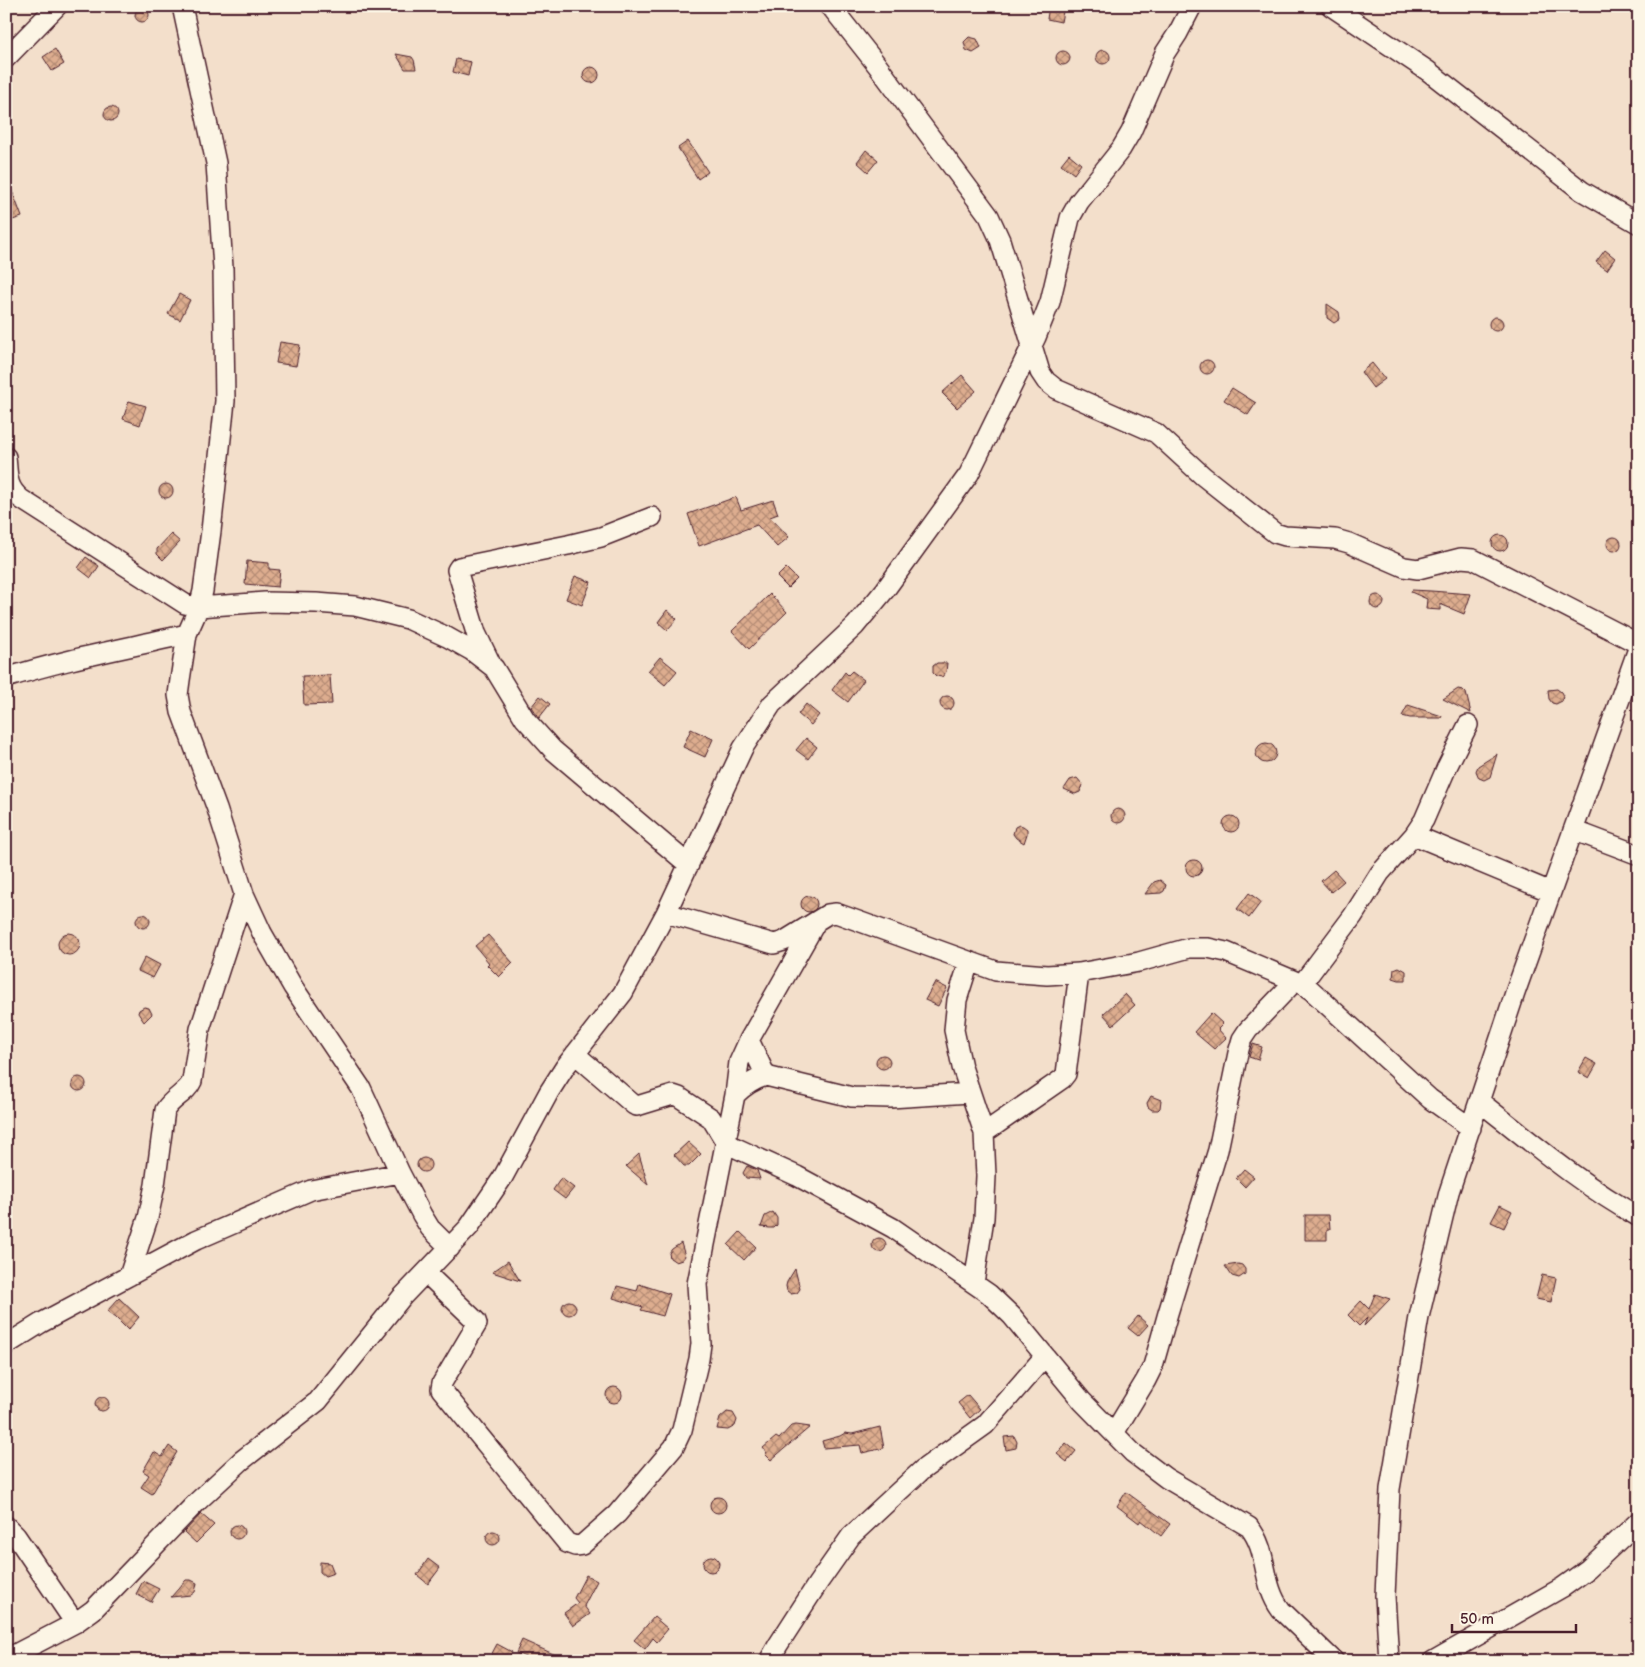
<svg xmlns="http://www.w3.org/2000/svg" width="1645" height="1667" viewBox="0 0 1645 1667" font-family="'Balsamiq Sans',sans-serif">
<defs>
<pattern id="building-cross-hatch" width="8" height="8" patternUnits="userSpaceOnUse" patternTransform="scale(1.25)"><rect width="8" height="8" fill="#ddad8f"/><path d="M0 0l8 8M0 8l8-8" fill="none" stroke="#b58c75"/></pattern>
</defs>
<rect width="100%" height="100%" fill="#f3dfcb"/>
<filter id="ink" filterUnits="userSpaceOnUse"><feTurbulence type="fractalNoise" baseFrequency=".02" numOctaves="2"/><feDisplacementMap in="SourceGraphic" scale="10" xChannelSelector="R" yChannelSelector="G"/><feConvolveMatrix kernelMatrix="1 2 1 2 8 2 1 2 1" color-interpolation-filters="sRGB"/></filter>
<g filter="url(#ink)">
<path fill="url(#building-cross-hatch)" stroke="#4a1f2b" d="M1049 6H1064L1061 22 1047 19Z
M135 15a7 7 0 1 1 14 0a7 7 0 1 1-14 0Z
M969 37 977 39 981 48 973 53 966 50 964 42Z
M55 49 64 64 52 71 43 57Z
M1096 57a7 7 0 1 1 14 0a7 7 0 1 1-14 0Z
M1056 58a7 7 0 1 1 14 0a7 7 0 1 1-14 0Z
M396 54 412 57 414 60 416 69H405Z
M456 59 471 62 468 76 453 72Z
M583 75a8 8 0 1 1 16 0a8 8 0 1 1-16 0Z
M104 114a7 7 0 1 1 14 0a7 7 0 1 1-14 0Z
M688 141 708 172 698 179 678 148Z
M866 150 878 160 868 172 857 162Z
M1069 154 1081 164 1074 174 1061 164Z
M6 180H8L22 217 6 222Z
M1605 250 1615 258 1607 270 1596 262Z
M179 294 190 300 180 320 168 314Z
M1327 304 1339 312 1340 319 1334 323 1327 318Z
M1489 324a7 7 0 1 1 14 0a7 7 0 1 1-14 0Z
M280 342 300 345 296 366 276 363Z
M1200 367a7 7 0 1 1 14 0a7 7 0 1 1-14 0Z
M1372 363 1385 379 1373 388 1361 372Z
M962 375 976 391 957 408 942 393Z
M1232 388 1256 403 1248 415 1224 400Z
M129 401 146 406 140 425 123 419Z
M159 491a7 7 0 1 1 14 0a7 7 0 1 1-14 0Z
M736 497 741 510 773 500 778 514 770 517 789 537 777 547 757 525 699 546 688 514Z
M171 534 180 542 163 560 157 554V549Z
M1492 543a8 8 0 1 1 16 0a8 8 0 1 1-16 0Z
M1607 544a7 7 0 1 1 14 0a7 7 0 1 1-14 0Z
M86 557 99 566 91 578 78 568Z
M247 561 269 563V569L280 570 278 587 245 584Z
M786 568 797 579 788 588 777 577Z
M575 576 591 582 582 605 566 599Z
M1412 590 1431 591 1471 594 1464 614 1440 604V610L1426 609 1427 599 1411 592Z
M770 594 787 612 749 649 732 631Z
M1370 602a7 7 0 1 1 14 0a7 7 0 1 1-14 0Z
M667 610 677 619 667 630 658 622Z
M660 657 677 671 665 685 648 671Z
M937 663H947L946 672 942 677 936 676 933 673V666Z
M852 671 864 680 848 702 832 690 845 672 848 675Z
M330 675 332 704 304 705 302 676Z
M1458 689 1463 690 1466 693 1471 713 1443 699Z
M1557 689 1561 692 1563 696 1562 701 1556 704 1552 703 1549 699 1548 690Z
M940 703a7 7 0 1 1 14 0a7 7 0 1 1-14 0Z
M540 696 550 704 539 718 531 707Z
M806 704 819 715 811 725 798 714Z
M1408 705 1442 716 1441 718H1410L1402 716Z
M691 729 713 739 705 757 683 747Z
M806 738 817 747 808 759 796 750Z
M1256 753a10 10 0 1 1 20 0a10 10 0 1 1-20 0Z
M1497 754 1490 777 1484 780 1479 778 1476 771 1478 766Z
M1077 778 1083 785 1080 792 1075 794 1064 789 1070 780Z
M1111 816a7 7 0 1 1 14 0a7 7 0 1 1-14 0Z
M1223 824a8 8 0 1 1 16 0a8 8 0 1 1-16 0Z
M1019 825 1023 826 1027 829V834L1024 843 1016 838 1013 834 1015 827Z
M1186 868a8 8 0 1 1 16 0a8 8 0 1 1-16 0Z
M1334 870 1344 881 1331 892 1321 881Z
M1160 880 1166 885 1164 891 1161 893 1145 894 1154 882Z
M1249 893 1261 902 1249 918 1237 909Z
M801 904a8 8 0 1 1 16 0a8 8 0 1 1-16 0Z
M136 921a7 7 0 1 1 14 0a7 7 0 1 1-14 0Z
M58 944a11 11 0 1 1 22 0a11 11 0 1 1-22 0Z
M488 935 513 963 499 977 487 965 489 963 475 946Z
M145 957 160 965 153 978 138 971Z
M1399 967 1406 971V980H1399L1393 978 1394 969Z
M935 982 947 988 938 1006 925 1000Z
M1125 994 1135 1005 1113 1025 1103 1014Z
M144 1007 149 1008 152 1014 144 1022 138 1013 139 1010Z
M1211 1013 1223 1024 1218 1029 1226 1038 1214 1049 1194 1032Z
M1253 1044 1262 1047 1258 1060 1249 1057Z
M876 1062a7 7 0 1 1 14 0a7 7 0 1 1-14 0Z
M1586 1058 1597 1064 1589 1078 1578 1072Z
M72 1084a7 7 0 1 1 14 0a7 7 0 1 1-14 0Z
M1151 1096 1161 1100 1160 1108 1158 1110H1152L1148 1107 1147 1103Z
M688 1142 701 1154 689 1166H684L674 1155Z
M639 1154 648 1185 626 1166Z
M417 1165a7 7 0 1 1 14 0a7 7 0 1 1-14 0Z
M747 1166 757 1170 760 1179 746 1178 743 1173Z
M1244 1169 1254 1177 1245 1187 1236 1178Z
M561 1178 574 1188 565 1199 553 1190Z
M1500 1205 1512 1211 1504 1228 1491 1222Z
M773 1212 777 1218V1225L774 1228H770L761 1227 765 1216Z
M1305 1215H1329L1330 1229H1327V1240H1305Z
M740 1232 756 1247 744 1260 728 1245Z
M872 1245a7 7 0 1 1 14 0a7 7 0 1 1-14 0Z
M681 1243 685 1256 682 1260 676 1262 670 1258 669 1253 672 1249Z
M508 1261 520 1281 492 1272Z
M1238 1264 1242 1265 1245 1269V1274L1239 1278 1232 1276 1225 1266Z
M795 1269 800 1289 797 1293 791 1294 787 1291 786 1286 787 1282Z
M1542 1275 1556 1278 1551 1302 1536 1299Z
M639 1284 670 1294 663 1316 641 1310 643 1307 613 1298 617 1286 637 1291Z
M1375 1294 1390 1299 1364 1326 1367 1318 1359 1326 1348 1315 1361 1301 1369 1309Z
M119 1298 139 1317 128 1330 116 1318 107 1311Z
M562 1308a7 7 0 1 1 14 0a7 7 0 1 1-14 0Z
M1138 1316 1148 1325 1138 1336 1128 1328Z
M606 1395a8 8 0 1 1 16 0a8 8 0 1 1-16 0Z
M968 1395 980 1409 970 1418 958 1403Z
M95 1404a7 7 0 1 1 14 0a7 7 0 1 1-14 0Z
M727 1412 733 1413 737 1420 735 1426 728 1430 717 1429 720 1418Z
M796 1425 810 1427 771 1460 765 1454 767 1453 763 1448 776 1437 779 1439 791 1426Z
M880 1427 884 1448 862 1453 860 1445 824 1448 822 1441 840 1436 845 1433 852 1434Z
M1014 1436 1017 1442 1016 1448 1006 1450 1004 1437Z
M1066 1443 1076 1451 1067 1462 1057 1454Z
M169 1446 177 1452 152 1494 141 1487 149 1475 143 1471 154 1452 162 1457Z
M1126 1492 1170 1524 1161 1536 1141 1520 1139 1523 1117 1506Z
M710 1505a8 8 0 1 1 16 0a8 8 0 1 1-16 0Z
M201 1514 214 1525 196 1543 184 1532Z
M230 1532a7 7 0 1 1 14 0a7 7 0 1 1-14 0Z
M486 1538a7 7 0 1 1 14 0a7 7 0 1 1-14 0Z
M703 1564a8 8 0 1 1 16 0a8 8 0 1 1-16 0Z
M428 1559 440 1568 428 1584 417 1575Z
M320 1562 330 1563 334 1573 325 1576 320 1572Z
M586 1575 597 1581 584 1606 590 1614 573 1626 564 1613 578 1603 574 1598Z
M186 1580H191L197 1583 195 1592 191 1595 171 1597Z
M143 1581 159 1589 151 1602 136 1594Z
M654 1617 668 1629 657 1642 653 1638 645 1649 634 1640Z
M522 1640 569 1661H535L516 1653Z
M497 1644 512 1652 507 1661H488Z"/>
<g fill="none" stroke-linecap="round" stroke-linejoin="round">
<g stroke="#4a1f2b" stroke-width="22">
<path id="minor" d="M182 6 216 163 223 268 225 401 211 531 203 591 199 607 187 634 180 680 178 695 181 712 217 809 244 894 262 933 293 987 361 1088 400 1173 422 1215 430 1228 450 1248
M829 6 832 8 877 65 989 216 1000 240 1040 372 1046 381 1056 389 1156 433 1203 476 1275 533 1285 536 1335 539 1349 543 1404 567 1418 569 1461 558 1473 559 1639 644
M1331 6 1428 71 1582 191 1639 224
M6 58 57 6
M6 457C8 475 6 487 21 499L185 604 199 607 265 602 316 603 355 606 408 619 447 637 472 651 494 668 525 719 553 750 689 865
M490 662 476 633 457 570 459 567 568 545 601 537 652 517
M6 678C65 659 127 648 187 634
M1573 830 1639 855
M1414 835 1551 892
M666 913 774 944 784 941 828 914 836 913 996 971 1047 975 1079 973 1139 962 1189 948H1208L1226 952 1302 984 1311 990 1430 1099 1471 1128
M969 962 957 1000 954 1030 962 1067 984 1133 986 1176 984 1218 974 1283
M1302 984 1353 916 1380 873 1414 835 1424 820 1446 769 1468 725
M749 1040 766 1076
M575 1054 634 1105 637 1106 673 1095 679 1097 711 1118 725 1141 734 1147 797 1176 893 1228 989 1294 1012 1316 1082 1401 1133 1453 1166 1478 1249 1527C1269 1551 1261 1583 1281 1610L1334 1661
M735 1095 739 1062 749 1040 816 922
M1479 1101C1531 1142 1581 1185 1639 1217
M984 1133 1062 1079 1066 1074 1079 973
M426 1273 476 1321 477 1324 442 1383 441 1389 567 1543 575 1546 582 1545 617 1514 674 1447 682 1430 699 1359 701 1344 697 1284 735 1095C744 1086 753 1080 766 1076L852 1097 890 1098 970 1093
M129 1276 148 1218 155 1185 165 1110C172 1098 187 1093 192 1081L200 1029 244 894
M6 1345 41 1323 196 1240 311 1190 400 1173
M1114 1433 1146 1380 1153 1366 1168 1313 1218 1150 1238 1053 1242 1039 1248 1030 1295 981
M6 1526 16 1536 75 1623
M6 1659 75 1623 93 1610 197 1502 241 1461 318 1401 402 1297 469 1227 503 1177 549 1092 565 1067 623 993 666 913 743 748 772 704 855 626 885 590 969 474 1036 337 1050 302 1070 218 1079 202 1121 149 1131 132 1165 53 1178 33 1192 6
M769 1661 778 1645 818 1583 851 1536 922 1470 985 1425 1045 1356
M1389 1661 1385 1596 1390 1489 1419 1317 1449 1192 1515 993 1639 646
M1433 1661 1563 1587 1588 1569 1639 1521"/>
</g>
<use href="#minor" stroke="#fcf5e5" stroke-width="19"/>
</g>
</g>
<rect width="1645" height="1667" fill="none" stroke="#fcf5e5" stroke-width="25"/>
<rect x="12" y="12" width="1620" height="1642" fill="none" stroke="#4a1f2b" stroke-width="2" filter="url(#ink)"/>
<path d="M1452 1624v8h124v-8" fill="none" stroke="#4a1f2b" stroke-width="2.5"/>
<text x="1460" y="1624" font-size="15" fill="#4a1f2b" stroke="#fcf5e5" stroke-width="4" paint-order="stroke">50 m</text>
</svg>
